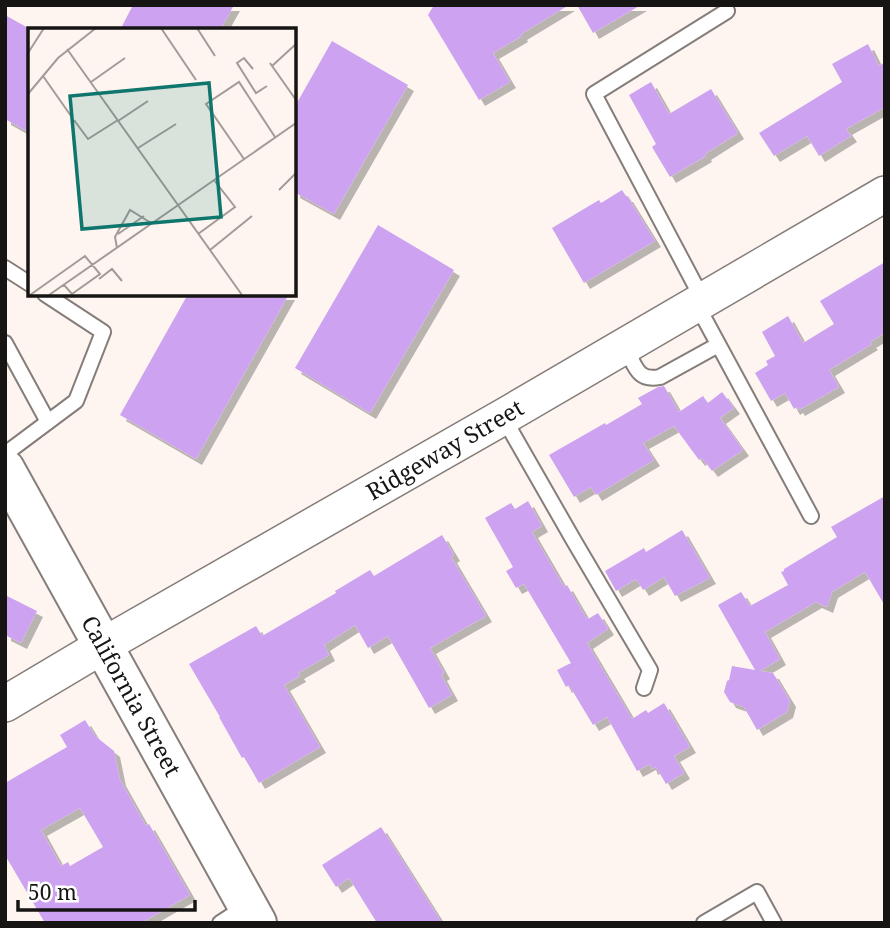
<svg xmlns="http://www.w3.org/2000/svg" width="890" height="928" viewBox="0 0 890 928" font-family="'Noto Serif',serif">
<defs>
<filter id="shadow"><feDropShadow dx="6" dy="6" stdDeviation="0" flood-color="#0004"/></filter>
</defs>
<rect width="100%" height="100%" fill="#fef5f0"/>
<path fill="#cda3f1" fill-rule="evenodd" filter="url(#shadow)" d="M133 5H234L220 30H120Z
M434 5H569L521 34 522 36 493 53 510 82 479 100 428 15Z
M577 5H641L593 33Z
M5 15 30 29V133L5 119Z
M332 41 408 85 334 214 294 192V108Z
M868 44 879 66 885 62V107L846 129 851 136 819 156 807 136 774 156 759 133 842 82 832 64Z
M651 82 669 114 711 89 738 133 705 154 706 156 670 177 652 147 656 144 629 95Z
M622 190 626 196H627L655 241 584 283 552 228 599 200 601 203Z
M378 225 454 270 370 413 295 368Z
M885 262V333L870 342 872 344 829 370 839 387 799 410 797 407 794 409 785 393 771 401 755 373 768 365 766 361 775 356 762 332 788 316 803 343 834 324 820 301Z
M188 294H289L196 459 120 415Z
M664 386 679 412 703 396 708 403 722 392 734 408 720 418 743 450 712 471 702 458 699 460 674 426 643 443 654 460 596 495 591 487 574 497 549 455 605 423 606 425 642 404 638 398 658 387Z
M885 496V606L865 572 832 592 827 607 816 602 765 632 780 659 760 671 773 673 790 701 787 712 757 730 744 707 730 702 724 692 727 681 729 680 732 666 755 670 718 605 741 592 750 606 788 585 781 572 784 571V569L837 537 831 527Z
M528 501 542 526 532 532 564 587 567 585 585 616 588 619 598 613 608 629 587 643 632 719 646 710 648 713 664 703 690 747 674 756 684 773 666 784 656 767 652 769 650 764 637 771 607 717 593 725 569 685 566 687 557 670 571 663 524 584 516 588 506 571 513 567 485 518 511 503 515 509Z
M682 530 710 578 675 596 664 577 643 590 636 579 616 591 605 571 644 548 646 552Z
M442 535 454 555 451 557 486 616 430 648 444 673 441 675 452 695 429 708 388 636 368 648 355 625 324 645 329 655 298 673 300 676 284 685 320 747 259 783 244 757 242 758 219 717H220L189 664 256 626 262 636 336 593 335 591 370 570 374 576Z
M5 595 37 611 21 643 5 635Z
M85 720 95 736 114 751 120 780 146 826 149 824 190 895 141 923H45L5 855V783L67 747 60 735ZM80 808 103 847 70 866 68 862 61 866 41 830Z
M381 827 442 923H377L349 878 336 887 322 865Z"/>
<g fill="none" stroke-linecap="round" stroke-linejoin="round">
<g stroke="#857d79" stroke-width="18">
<path id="service" d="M5 268 30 284
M703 300 594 94 727 11
M697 305 811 516
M5 343 48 422
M625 347C635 364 636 382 660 377L718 345
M503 417 574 541 650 670 644 688
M5 454 76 401 103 332 45 294
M220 923 246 906
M704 923 757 892 774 923"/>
</g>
<g stroke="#857d79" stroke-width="38">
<path id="tertiary" d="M5 704 104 645 503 417 885 194"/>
</g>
<g stroke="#857d79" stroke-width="42">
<path id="secondary" d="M5 469 257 923"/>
</g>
<use href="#service" stroke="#fff" stroke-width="14"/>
<use href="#tertiary" stroke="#fff" stroke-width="35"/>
<use href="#secondary" stroke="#fff" stroke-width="38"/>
</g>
<g text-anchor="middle" stroke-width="5" stroke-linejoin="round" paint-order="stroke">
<g font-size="23" fill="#171513" stroke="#fff">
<text transform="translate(445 450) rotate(-30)" y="8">Ridgeway Street</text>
<text transform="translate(131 696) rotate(61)" y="8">California Street</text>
</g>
</g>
<g transform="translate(28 28)">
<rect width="268" height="268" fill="#fef5f0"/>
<path fill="none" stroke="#a29b98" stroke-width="2" d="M133 0 168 52M169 0 187 28M39 21 214 267M0 25 16 0M242 35 268 72M244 38 268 16M225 41 216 30 209 35 228 65 239 58M15 48 43 88M63 54 97 30M0 66 30 30 68 0M46 92 60 111 90 92M90 93 120 73M110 120 148 96M216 131 178 76 211 54 247 109M251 162 268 145M90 206 116 188M170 206 207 179 186 152M89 220 87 209 102 182 123 195M182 222 224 188M71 251 84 241 94 253M2 267 57 228 72 246 44 266 36 257M21 267 268 95"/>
<path fill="#0f766e" fill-opacity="0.15" stroke="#0f766e" stroke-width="3.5" d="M181 55 193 189 54 201 42 68Z"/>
<rect width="268" height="268" fill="none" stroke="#171513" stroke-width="3.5"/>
</g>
<rect width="890" height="928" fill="none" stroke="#171513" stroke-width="14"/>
<path d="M18 900v10h177v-10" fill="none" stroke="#171513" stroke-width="3.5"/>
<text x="28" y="900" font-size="21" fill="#171513" stroke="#ffffff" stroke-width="5" paint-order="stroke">50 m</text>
</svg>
